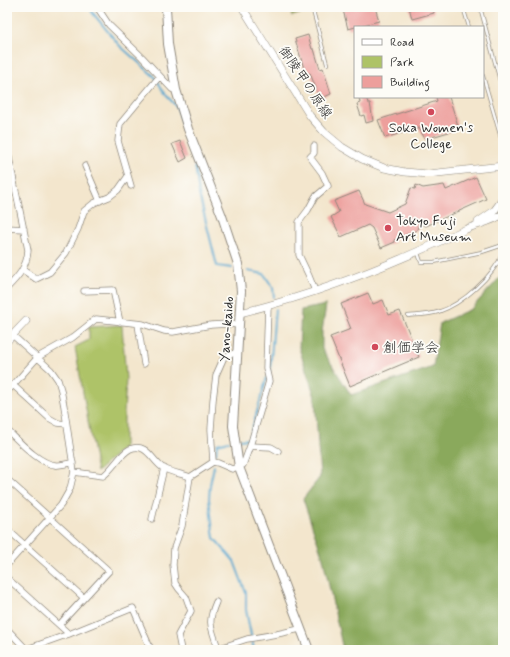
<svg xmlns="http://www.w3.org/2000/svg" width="510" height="657" viewBox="0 0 510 657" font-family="Mynerve,'Klee One',sans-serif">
<rect width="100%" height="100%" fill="#fdfcf7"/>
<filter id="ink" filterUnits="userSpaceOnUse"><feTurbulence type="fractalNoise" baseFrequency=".025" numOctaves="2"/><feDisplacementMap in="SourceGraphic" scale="8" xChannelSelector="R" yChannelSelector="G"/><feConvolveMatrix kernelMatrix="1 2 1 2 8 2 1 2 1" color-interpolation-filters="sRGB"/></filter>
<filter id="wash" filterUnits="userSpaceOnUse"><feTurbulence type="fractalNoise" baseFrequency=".012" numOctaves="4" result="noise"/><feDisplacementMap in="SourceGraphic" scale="16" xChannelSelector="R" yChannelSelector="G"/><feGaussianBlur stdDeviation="0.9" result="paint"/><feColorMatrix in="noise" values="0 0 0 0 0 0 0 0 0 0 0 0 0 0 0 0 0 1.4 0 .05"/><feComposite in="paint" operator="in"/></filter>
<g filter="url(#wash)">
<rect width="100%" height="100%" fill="#f3e6cd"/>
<path fill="#aec367" stroke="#6c7749" d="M288 7H307L309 11 292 16Z
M122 325 126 379 124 413V447L97 472 75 347 89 340V327Z"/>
<path fill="#8aa95c" stroke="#5a6a44" d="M503 274V650H343L323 558 303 499 320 477 315 397 299 348 301 310 326 305 322 332V349L351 395 433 367 440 323 471 309Z"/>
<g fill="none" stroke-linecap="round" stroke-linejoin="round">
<path stroke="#54a6cf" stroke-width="2" d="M90 7 92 12 119 45 155 77 166 95 177 107 183 129 194 158 199 194 217 266 232 268
M248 271 264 274 273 288 274 297
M269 373 270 371 275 309
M239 440 249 439 267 377
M216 454 217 444 229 441
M214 466 210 485 209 499 214 538 234 561 246 593V610L254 650"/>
</g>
<g id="blocks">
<path fill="#ed9f9c" d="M355 7H375L379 21 348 29 343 10Z
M409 7H433L434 13 412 19Z
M308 35 312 49H314L320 69 323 68 331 94 320 99 310 73 306 75 295 39Z
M359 97H366L368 103H370L373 121 366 123 364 115 361 116 357 104 360 103Z
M436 97H449L459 129 425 139 419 128 385 138 378 120 437 101Z
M180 141 187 158 180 162 172 144Z
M476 177 486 199 426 226 419 223 417 230 394 240 395 242 381 248 372 228 368 225 341 237 331 217 339 212 334 201 359 191 365 204 388 212 405 204 411 188 415 189 416 185 423 188 444 185 446 190Z
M368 293 373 304 383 300 389 315 400 311 419 357 350 386 330 337 351 329 341 304Z"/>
</g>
</g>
<g filter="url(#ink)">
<use href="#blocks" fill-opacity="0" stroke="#8f887c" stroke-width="1"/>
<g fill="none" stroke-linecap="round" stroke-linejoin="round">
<g stroke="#8f887c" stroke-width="4">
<path id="service" d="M312 7 327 64
M463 7 469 27
M480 7 503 92
M483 76 503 145
M418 253 421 262H434L482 252 503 245
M408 316C418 315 428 315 438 312 463 304 493 276 503 253"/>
</g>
<g stroke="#8f887c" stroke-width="7">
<path id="minor" d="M97 7 109 25 142 57 172 89 176 90
M314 146V153L310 157 322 173 328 186 315 197 308 210 299 222V255L309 276 315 291
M7 148 28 250C27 267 18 277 7 288
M85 166 100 201
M7 175 13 176
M131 186 118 141 120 124 159 77
M7 228 24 229
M23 270 36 279 50 272 66 253 78 229 84 211 94 203 109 197 118 190 128 176
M84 291 113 290 120 322
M138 324 144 364
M7 330 51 370 58 380 61 390 64 406 74 472 70 489 61 505 7 565
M13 385 49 418 58 423 66 424
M7 392 38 357 72 338 96 319 143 324 164 331 173 332 211 325 229 324 239 325
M7 430C19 441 38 463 55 465 60 466 67 463 73 463
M250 446 271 447 278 451
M213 462 218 463 232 469 243 465 250 446 269 381 266 368 268 306
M74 472 103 476C113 469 120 454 130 449 147 442 152 461 163 468 170 472 181 474 190 477
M7 479 109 571 59 625
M152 519 164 468
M7 529 84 598
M7 578 69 634
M216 602C207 623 211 627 218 648
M7 629 26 649
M24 650 69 634 133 608 151 650
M181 650 178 635 191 611 186 597 179 589 175 583 173 565 174 548 182 526 190 477 213 462 211 429 213 400 216 375 224 357 237 352
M214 650 247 639 277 634 300 629"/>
</g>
<g stroke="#8f887c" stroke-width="8">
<path id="tertiary" d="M242 7 310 116 324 132 342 147 362 159 384 168 405 172 428 174 503 166
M478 222 494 211 503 199
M240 313C318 294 392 265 464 230 477 224 492 222 503 214
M7 341 26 321"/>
</g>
<g stroke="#8f887c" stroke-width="10">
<path id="secondary" d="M166 7 168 44 176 90 188 129 222 216 238 264 241 291 233 426 239 467 309 650"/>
</g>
<use href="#service" stroke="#fff" stroke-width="2.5"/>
<use href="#minor" stroke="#fff" stroke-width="5.5"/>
<use href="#tertiary" stroke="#fff" stroke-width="7"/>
<use href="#secondary" stroke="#fff" stroke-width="8"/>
</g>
</g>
<g fill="#d1495b" stroke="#fdfcf7" stroke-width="1.5">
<circle cx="431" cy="112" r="4"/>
<circle cx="388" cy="228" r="4"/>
<circle cx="375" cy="347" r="4"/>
</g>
<g text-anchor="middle" stroke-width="3.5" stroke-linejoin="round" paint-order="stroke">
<g font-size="14" fill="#2b2b2b" stroke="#fdfcf7">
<text transform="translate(306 82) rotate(56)" y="5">御陵甲の原線</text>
<text transform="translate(226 329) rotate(-86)" y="5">Yano-kaido</text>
</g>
<g font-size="14" fill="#2b2b2b" stroke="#fdfcf7" text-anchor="start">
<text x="431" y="132" text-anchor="middle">Soka Women's<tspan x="431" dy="16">College</tspan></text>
<text x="396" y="225">Tokyo Fuji<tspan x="396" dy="16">Art Museum</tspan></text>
<text x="383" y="352">創価学会</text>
</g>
</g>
<rect width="510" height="657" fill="none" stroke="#fdfcf7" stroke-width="24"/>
<rect x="354" y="26" width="130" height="72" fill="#fdfcf7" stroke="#a9a8a5"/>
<rect x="362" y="39" width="20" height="6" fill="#ffffff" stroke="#a9a8a5"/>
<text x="390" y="46" font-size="12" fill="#2b2b2b">Road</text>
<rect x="362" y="56" width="20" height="12" fill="#aec367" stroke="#a9a8a5"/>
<text x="390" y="66" font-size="12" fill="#2b2b2b">Park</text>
<rect x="362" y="76" width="20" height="12" fill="#ed9f9c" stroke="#a9a8a5"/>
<text x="390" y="86" font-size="12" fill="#2b2b2b">Building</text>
</svg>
